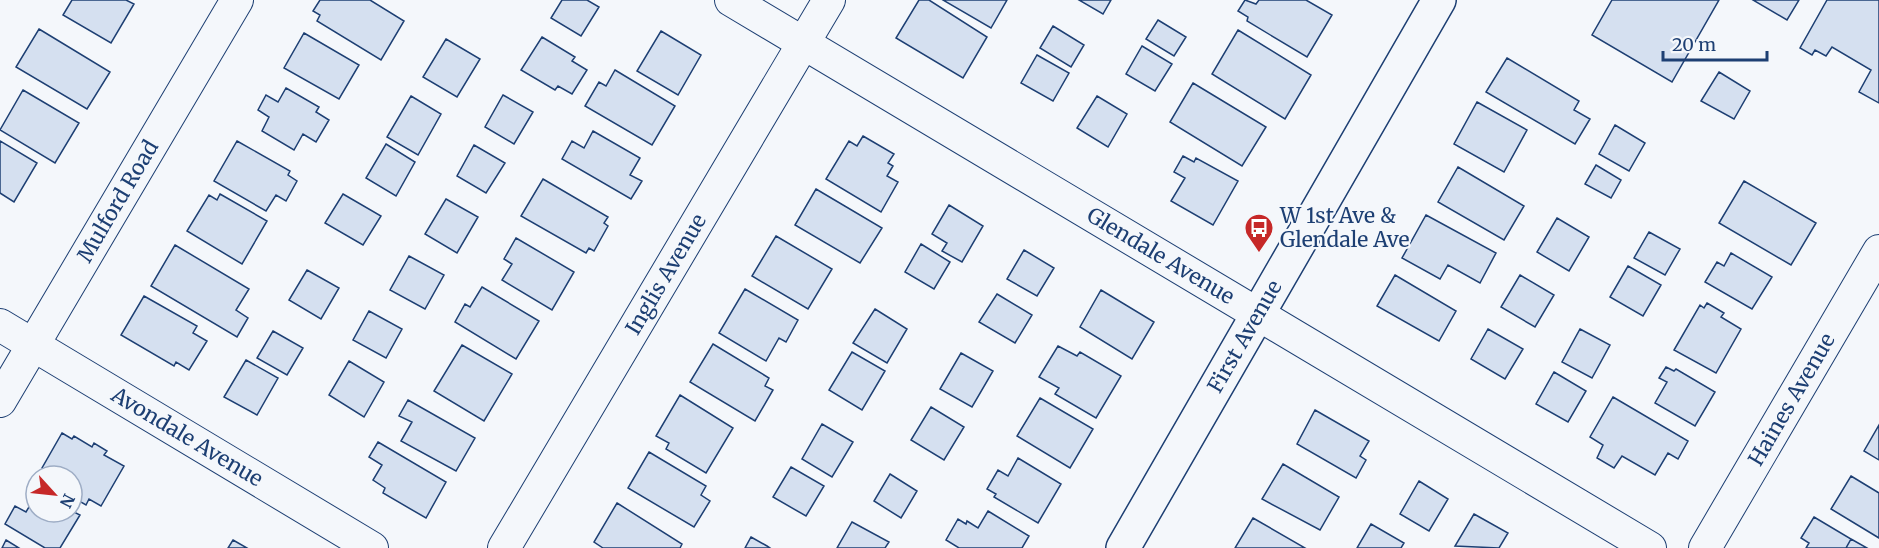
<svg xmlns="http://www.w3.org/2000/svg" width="1879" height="548" viewBox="0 0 1879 548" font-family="Merriweather,serif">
<rect width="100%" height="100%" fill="#f4f7fb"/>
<path fill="#d5e0f0" stroke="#1d3f73" stroke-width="1.5" d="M72 0H126L134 4 111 43 63 15Z
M320 0H370L404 21 381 60 317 21 320 15 313 11Z
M562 0H587L599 7 581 36 551 18Z
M919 0H929L987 37 963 78 896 38Z
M943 0H1007L991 28Z
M1079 0H1111L1103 14Z
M1245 0 1256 4 1259 0H1306L1332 15 1307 57 1247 21 1248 17 1238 11Z
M1612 0H1719L1672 82 1592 35Z
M1753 0H1799L1787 20Z
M1827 0H1879V103L1859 92 1871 70 1832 47 1826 56 1815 50 1812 55 1800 48Z
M1158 20 1186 37 1174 56 1146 39Z
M1053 26 1084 45 1071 67 1040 48Z
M39 29 110 72 87 109 16 67Z
M1238 30 1311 75 1285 119 1212 74Z
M661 31 701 55 678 95 637 71Z
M304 33 359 65 339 99 284 68Z
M542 37 575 57 572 61 587 70 572 94 558 86 555 90 521 70Z
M446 39 480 59 457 97 423 77Z
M1142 46 1172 64 1155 91 1126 74Z
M1037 55 1069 73 1053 101 1021 83Z
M1507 58 1579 101 1574 110 1590 119 1575 144 1486 92Z
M615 70 675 106 652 145 585 106 599 82 606 86Z
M1719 72 1750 91 1734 119 1701 101Z
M1193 83 1266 127 1242 166 1170 122Z
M286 88 319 107 316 112 329 120 316 142 303 134 294 150 262 131 269 117 258 110 266 95 278 102Z
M23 90 79 123 55 163 0 130Z
M503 95 533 112 514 144 485 127Z
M411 96 441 114 418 155 387 137Z
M1097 96 1127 114 1108 147 1077 128Z
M1477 102 1527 130 1504 172 1454 144Z
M1615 125 1645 143 1629 171 1599 154Z
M593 131 640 158 630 175 642 181 631 199 562 159 572 141 584 148Z
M863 136 894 154 888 163 893 166 887 176 898 182 881 212 826 179 849 141 857 146Z
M0 141 37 163 14 202 0 193Z
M237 141 290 171 288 175 297 181 286 201 276 195 266 211 214 181Z
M386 144 415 162 396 196 366 178Z
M474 145 505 163 486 193 457 176Z
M1183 156 1194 162 1196 158 1238 181 1213 225 1171 201 1185 178 1174 172Z
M1596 165 1621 180 1611 198 1585 184Z
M1458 167 1524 206 1504 240 1438 202Z
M543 179 608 217 604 223 608 226 594 251 589 248 586 253 521 216Z
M1744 181 1816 223 1791 265 1719 223Z
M816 189 882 228 860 263 795 225Z
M220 194 267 221 242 264 187 231 209 195 217 200Z
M343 194 381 216 363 245 325 223Z
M446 199 478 217 457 253 425 234Z
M949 205 983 226 962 262 942 251 947 243 932 234Z
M1426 215 1496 253 1480 283 1448 265 1440 279 1402 258Z
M1557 218 1589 237 1569 271 1537 252Z
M1649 232 1680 249 1665 275 1634 258Z
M776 236 832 269 808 309 752 276Z
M516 238 574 272 552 310 502 280 512 264 504 259Z
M921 244 950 262 934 289 905 272Z
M175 245 249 289 236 310 248 318 237 337 151 286Z
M1024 250 1054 268 1037 296 1007 279Z
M1731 253 1772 277 1752 309 1705 282 1717 262 1724 266Z
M409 256 444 275 425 309 390 290Z
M1628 266 1661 285 1643 316 1610 297Z
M307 270 339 288 321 319 289 300Z
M1395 275 1456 311 1439 341 1377 306Z
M1520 275 1554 295 1535 327 1501 307Z
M482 287 539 321 516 359 455 322 465 304 470 307Z
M745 289 798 320 786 342 779 338 766 361 719 333Z
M1101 290 1154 322 1132 359 1080 327Z
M997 294 1032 315 1015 343 979 322Z
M144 296 197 326 193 333 207 341 189 370 176 362 174 366 121 335Z
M1707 303 1724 313 1721 317 1741 329 1716 373 1674 350 1700 305 1704 308Z
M875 309 907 329 887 363 853 343Z
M369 311 402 329 386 358 353 340Z
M1488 329 1523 349 1505 379 1471 359Z
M1580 329 1610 345 1592 378 1562 362Z
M273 331 303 348 287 375 257 358Z
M713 344 769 378 765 386 773 390 755 421 690 382Z
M462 345 512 374 484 421 434 391Z
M1058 346 1077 356 1080 352 1121 376 1096 418 1055 394 1059 388 1039 377Z
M852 352 885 371 862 410 829 390Z
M961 353 993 371 972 407 940 389Z
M246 360 278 378 257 415 224 397Z
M349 361 384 382 364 417 329 395Z
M1666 367 1674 371 1676 369 1715 392 1695 426 1655 403 1667 382 1659 378Z
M1554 372 1586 391 1568 422 1536 404Z
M680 395 733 428 706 473 666 449 669 443 656 436Z
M1613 397 1688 441 1678 459 1668 453 1655 475 1622 456 1614 468 1597 458 1603 445 1590 437Z
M1040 398 1093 429 1070 468 1017 436Z
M408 400 475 438 456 471 401 441 412 422 399 416Z
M931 407 964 427 944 460 911 440Z
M1315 410 1369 441 1360 456 1366 460 1356 478 1297 444Z
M822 424 853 442 832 477 802 459Z
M1879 425V460L1864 451Z
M62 433 72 439 74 436 92 447 94 443 107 451 104 455 124 466 101 506 89 499 86 505 72 497 75 488 72 486V476H55L42 468Z
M378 442 446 482 426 518 383 493 385 488 373 480 382 465 369 457Z
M649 452 706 486 701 495 710 501 694 527 628 488Z
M1018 458 1061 484 1038 523 994 497 996 494 987 489 998 470 1008 476Z
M1283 464 1339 497 1320 530 1262 499Z
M791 467 824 486 806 516 773 497Z
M890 474 917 491 901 518 874 501Z
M1851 476 1879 493V538L1831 509Z
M1419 481 1448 499 1429 531 1400 514Z
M36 495V512L72 511 80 515 60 548H45L5 524 15 506 26 512Z
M617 503 682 544 680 548H603L594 542Z
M988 511 1029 536 1022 548H959L946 540 958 519 966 524 967 521 978 528Z
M1474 514 1508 533 1499 548 1455 546Z
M1814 517 1851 539 1846 548H1806L1809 543 1801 538Z
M1253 518 1305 548H1235Z
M852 522 889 542 885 548H837Z
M1371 524 1404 543 1401 548H1357Z
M751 537 767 546 770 548H745Z
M1851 539 1867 548H1846Z
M6 540 19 548H2Z
M233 540 247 548H228Z"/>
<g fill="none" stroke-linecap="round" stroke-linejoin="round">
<g stroke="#1d3f73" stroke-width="34">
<g id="minor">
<path id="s1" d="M731 0 1650 548"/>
<path id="s2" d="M0 325 372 548"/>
<path id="s3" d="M0 401 237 0"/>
<path id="s4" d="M504 548 829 0"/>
<path id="s5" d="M1705 548 1879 251"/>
</g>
</g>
<g stroke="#1d3f73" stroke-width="36">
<g id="tertiary">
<path id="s6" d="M1123 548 1439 0"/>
</g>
</g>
<use href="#minor" stroke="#f4f7fb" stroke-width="32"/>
<use href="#tertiary" stroke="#f4f7fb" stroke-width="33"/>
</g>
<defs>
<g id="bus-pin" transform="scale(1.5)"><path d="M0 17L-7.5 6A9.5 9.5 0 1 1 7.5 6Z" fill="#c62828" stroke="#f4f7fb"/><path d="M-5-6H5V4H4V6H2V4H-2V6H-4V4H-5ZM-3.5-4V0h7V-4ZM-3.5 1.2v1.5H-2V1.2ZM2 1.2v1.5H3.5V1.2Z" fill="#fff"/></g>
</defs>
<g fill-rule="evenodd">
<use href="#bus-pin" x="1259" y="228"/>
</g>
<g text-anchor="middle" stroke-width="4.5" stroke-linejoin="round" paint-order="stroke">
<g font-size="21" fill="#1d3f73" stroke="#f4f7fb">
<text dy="7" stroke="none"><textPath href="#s3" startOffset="232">Mulford Road</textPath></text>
<text dy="7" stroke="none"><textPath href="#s1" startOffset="500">Glendale Avenue</textPath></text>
<text dy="7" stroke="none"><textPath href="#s4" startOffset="318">Inglis Avenue</textPath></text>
<text dy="7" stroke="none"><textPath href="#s6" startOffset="244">First Avenue</textPath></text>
<text dy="7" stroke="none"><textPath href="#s5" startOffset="172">Haines Avenue</textPath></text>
<text dy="7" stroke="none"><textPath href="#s2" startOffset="218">Avondale Avenue</textPath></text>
</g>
<g font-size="21" fill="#1d3f73" stroke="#f4f7fb" text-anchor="start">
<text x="1280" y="223">W 1st Ave &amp;<tspan x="1280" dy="24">Glendale Ave</tspan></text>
</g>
</g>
<g transform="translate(54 494) rotate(117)"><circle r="28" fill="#f4f7fb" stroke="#9eadc5" stroke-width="1.5"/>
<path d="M0-4.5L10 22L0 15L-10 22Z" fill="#c62828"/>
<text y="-9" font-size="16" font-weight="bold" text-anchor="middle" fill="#1d3f73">N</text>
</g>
<path d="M1663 51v9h104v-9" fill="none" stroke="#1d3f73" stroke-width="3"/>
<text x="1672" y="51" font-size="18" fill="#1d3f73" stroke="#f4f7fb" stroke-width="4.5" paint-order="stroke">20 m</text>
</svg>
